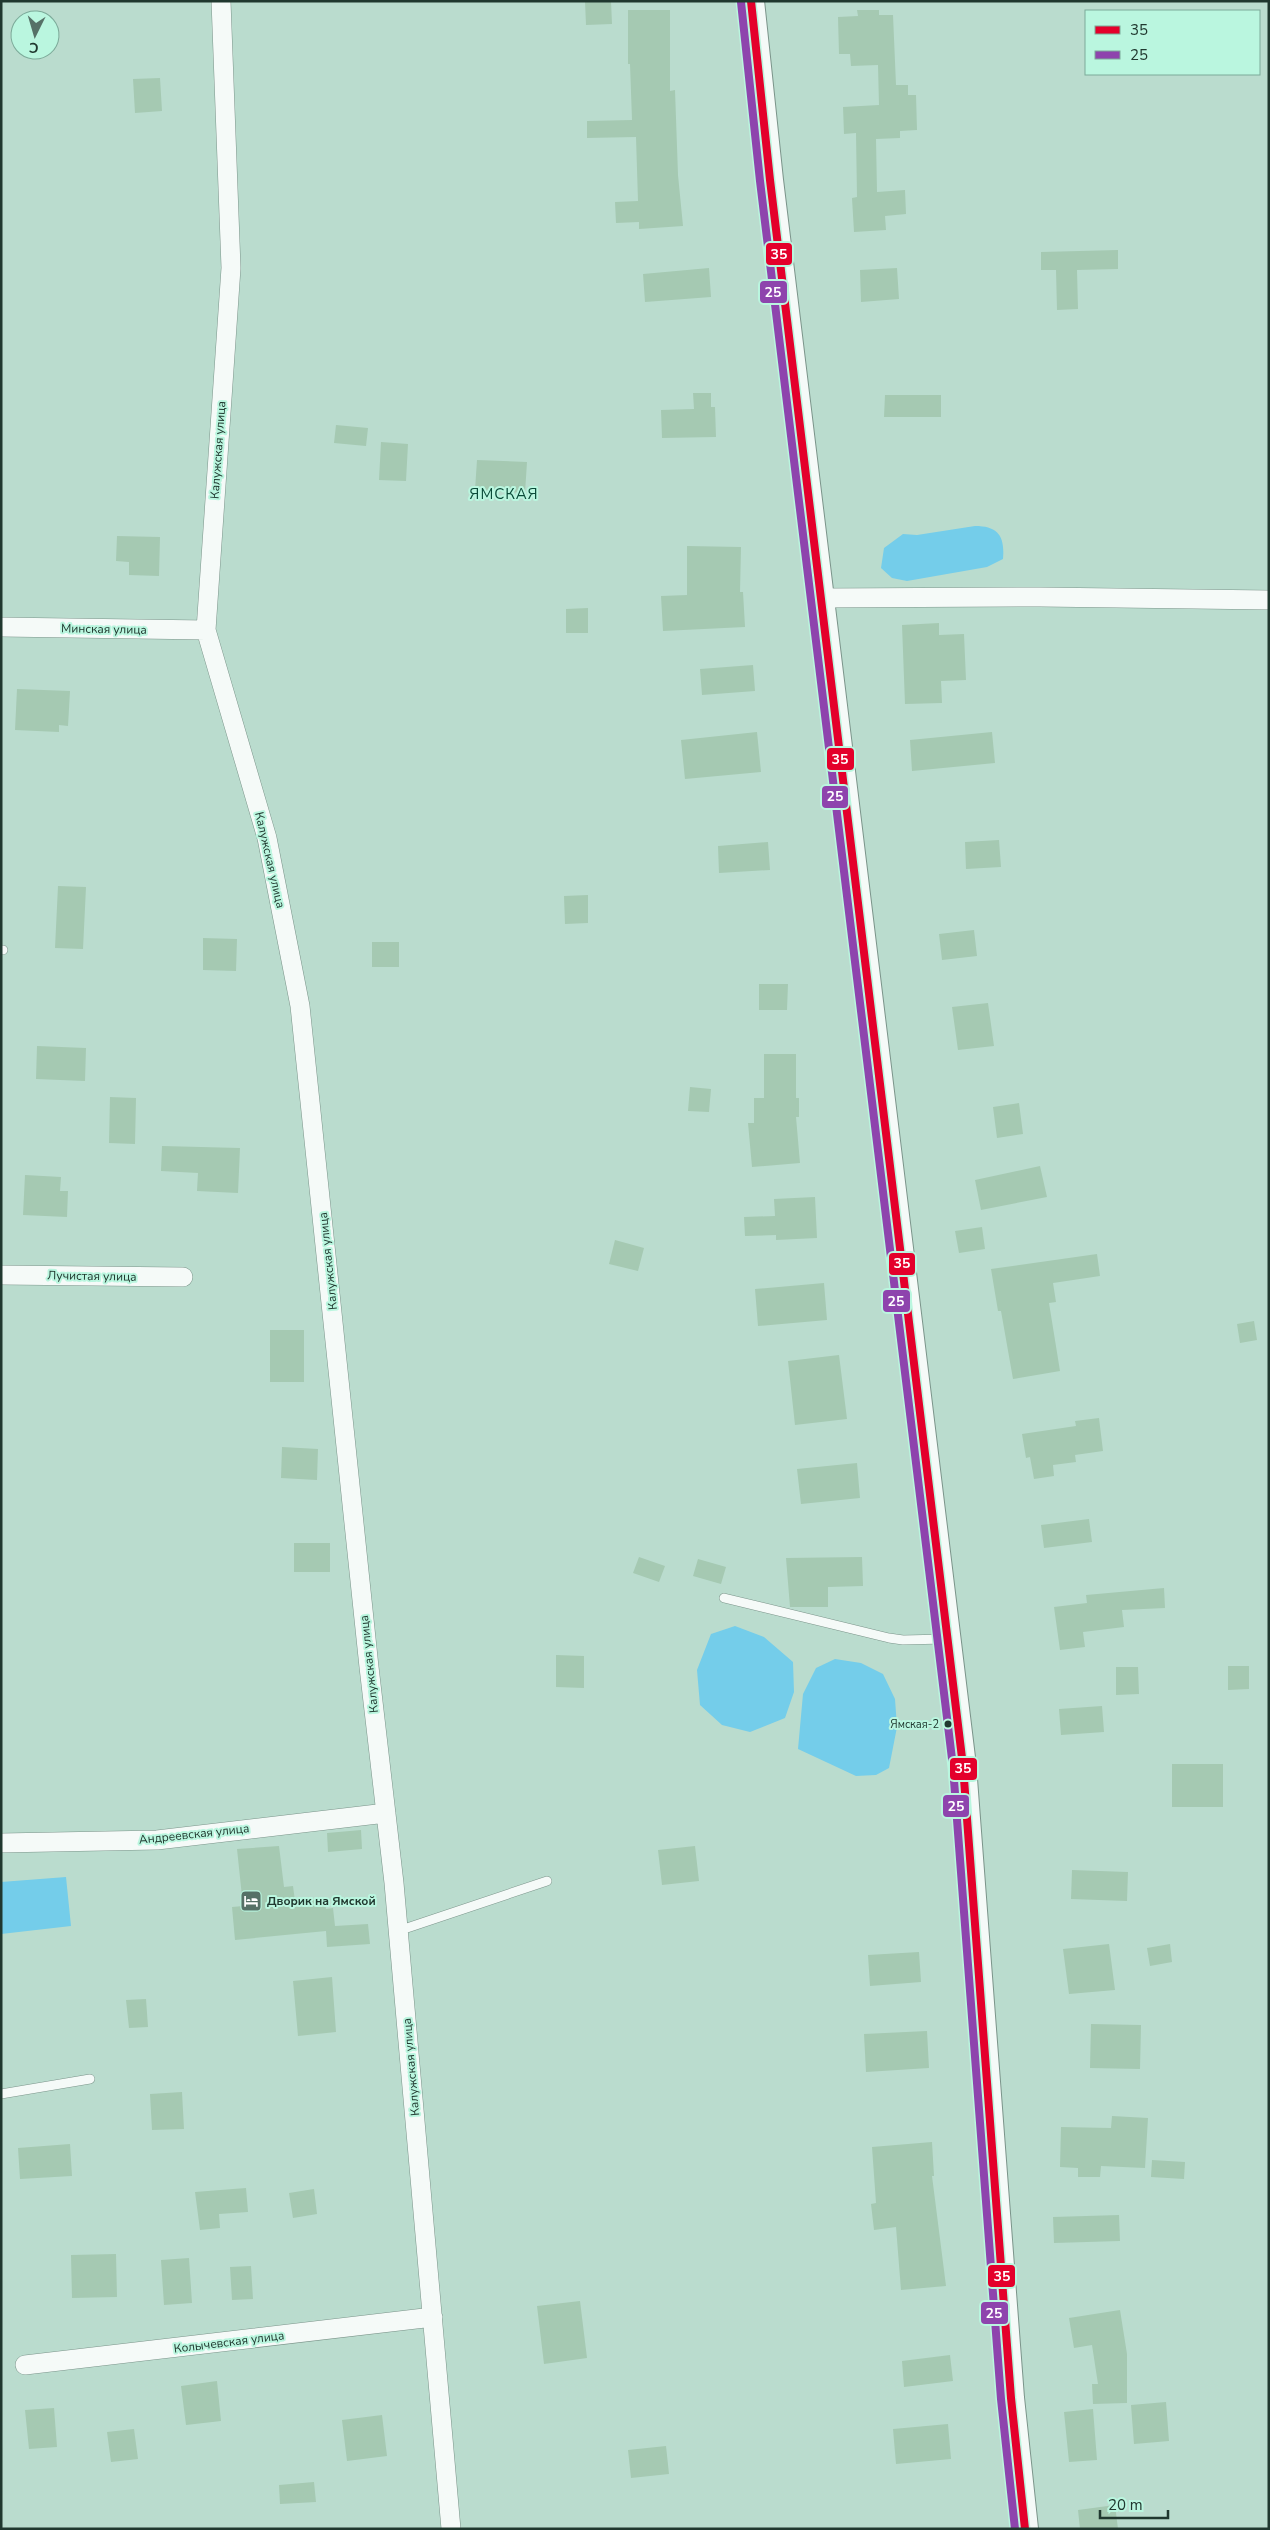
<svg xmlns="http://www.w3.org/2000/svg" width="1270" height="2530" viewBox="0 0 1270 2530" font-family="'Nunito Sans',sans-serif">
<rect width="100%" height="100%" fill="#badcce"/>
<path fill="#74cdea" d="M975 526C998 526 1005 536 1003 559L987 567 907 581 892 578 881 568 884 548 903 534 917 535Z
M735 1626 764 1637 793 1662 794 1692 785 1718 750 1732 722 1725 700 1705 697 1670 711 1634Z
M835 1659 861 1663 883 1674 895 1699 897 1727 889 1768 876 1775 856 1776 798 1749 803 1694 816 1668Z
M66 1877 71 1926 1 1934V1882Z"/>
<path fill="#a5c9b2" d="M585 1H611L612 24 586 25Z
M628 10H670V91L675 90 678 175 683 226 639 229V222L616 223 615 202 638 201 636 137 587 138V121L632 120 630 64H628Z
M857 10H879V15H893L896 85H908V95H916L917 130 900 131V138L876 139 877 192 905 190 906 214 885 216 886 230 854 232 852 198 857 197 856 133 844 134 843 107 879 105 878 65 851 66 850 54H839L838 17 858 16Z
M160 78 162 111 135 113 133 79Z
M1118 250V269L1077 270 1078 309 1057 310 1056 270H1041V252Z
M709 268 711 297 645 302 643 274Z
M897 268 899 299 861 302 860 270Z
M693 393H711V407H715L716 437 662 438 661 410 694 409Z
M885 395H941V417H884Z
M336 425 368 428 366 446 334 443Z
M381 442 408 444 406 481 379 480Z
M477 460 527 462 525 493 475 490Z
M117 536 160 537 159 576 129 575V562L116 561Z
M687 546 741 547 740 592H743L745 627 663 631 661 596 687 595Z
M588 608V633H566V609Z
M939 623V635L964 634 966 680 941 681 942 703 905 704 902 625Z
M753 665 755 691 702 695 700 669Z
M17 689 70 691 68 726 59 725V732L15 730Z
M757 732 761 772 685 779 681 740Z
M992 732 995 763 912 771 910 740Z
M999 840 1001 867 966 869 965 842Z
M768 842 770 870 719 873 718 846Z
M58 886 86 887 83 949 55 948Z
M588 895V923L565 924 564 896Z
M974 930 977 956 942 960 939 934Z
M203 938 237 939 236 971 203 970Z
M372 942H399V967H372Z
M759 984H788L787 1010H759Z
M988 1003 994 1046 958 1050 952 1007Z
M37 1046 86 1048 85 1081 36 1079Z
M764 1054H796V1098H799V1117H796L800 1163 752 1167 748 1123H754V1098H764Z
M690 1087 711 1089 709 1112 688 1111Z
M110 1097 136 1098 135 1144 109 1143Z
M1019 1103 1023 1134 997 1138 993 1107Z
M162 1146 240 1148 238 1193 197 1191 198 1173 161 1171Z
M1040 1166 1047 1197 981 1210 975 1180Z
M25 1175 61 1177 60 1191H68L67 1217 23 1215Z
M815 1197 817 1238 776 1240V1235L745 1236 744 1217 775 1216 774 1199Z
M982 1227 985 1249 959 1253 955 1231Z
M615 1240 644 1248 638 1271 609 1264Z
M1097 1254 1100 1276 1053 1283 1056 1302 1049 1303 1060 1371 1013 1379 1001 1311H998L991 1269Z
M824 1283 827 1320 758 1326 755 1289Z
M1254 1321 1257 1340 1240 1343 1237 1324Z
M270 1330H304V1382H270Z
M839 1355 847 1419 795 1425 788 1361Z
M1099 1418 1103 1451 1075 1455 1076 1462 1053 1465 1054 1476 1034 1479 1030 1457 1026 1458 1022 1434 1076 1426 1075 1421Z
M282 1447 318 1449 317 1480 281 1478Z
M857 1463 860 1498 801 1504 797 1469Z
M1089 1519 1092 1542 1044 1548 1041 1525Z
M294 1543H330V1572H294Z
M639 1557 665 1566 659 1582 633 1573Z
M862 1557 863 1586 828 1587V1607H790L786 1558Z
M698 1559 726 1567 721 1584 693 1576Z
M1164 1588 1165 1608 1122 1610 1124 1627 1083 1632 1085 1647 1060 1650 1054 1607 1087 1603 1086 1595Z
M556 1655 584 1656V1688L556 1687Z
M1228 1666H1249V1689L1228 1690Z
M1116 1667H1138L1139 1694 1116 1695Z
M1102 1706 1104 1732 1061 1735 1059 1709Z
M1172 1764H1223V1807H1172Z
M361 1830 362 1849 328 1852 327 1833Z
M279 1846 284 1887 293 1886 295 1901 325 1898 326 1909 333 1908 335 1926 368 1924 370 1944 327 1947 326 1931 235 1940 232 1907 243 1906 237 1849Z
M695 1846 699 1881 662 1885 658 1850Z
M1072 1870 1128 1872 1127 1901 1071 1899Z
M1109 1944 1115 1990 1069 1994 1063 1949Z
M1170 1944 1172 1962 1150 1966 1147 1948Z
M919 1952 921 1982 870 1986 868 1955Z
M332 1977 336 2032 298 2036 293 1981Z
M146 1999 148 2027 129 2028 126 2000Z
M1091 2024 1141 2025 1140 2069 1090 2068Z
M927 2031 929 2068 866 2072 864 2034Z
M182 2092 184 2129 152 2130 150 2094Z
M1112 2116 1148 2118 1145 2168 1101 2166 1100 2177H1078V2168L1060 2167 1061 2127 1111 2128Z
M932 2142 934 2176H932L946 2286 901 2290 896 2227 874 2230 871 2204 876 2203 872 2147Z
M70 2144 72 2176 20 2179 18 2148Z
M1152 2160 1185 2162 1184 2179 1151 2177Z
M246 2188 248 2212 219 2214 220 2228 200 2230 195 2192Z
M314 2189 317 2214 293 2218 289 2193Z
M1119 2215 1120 2241 1054 2243 1053 2217Z
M116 2254 117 2297 72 2298 71 2255Z
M189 2258 192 2303 164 2305 161 2260Z
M251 2266 253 2299 232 2300 230 2267Z
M580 2301 587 2358 544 2364 537 2306Z
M1120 2310 1127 2354V2403L1093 2404 1092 2384H1098L1092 2345 1074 2348 1069 2318Z
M950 2355 953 2381 904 2387 902 2361Z
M217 2381 221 2421 186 2425 181 2386Z
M1166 2402 1169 2441 1134 2444 1131 2405Z
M54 2408 57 2447 29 2449 25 2410Z
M1093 2409 1097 2460 1069 2462 1064 2412Z
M382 2415 387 2456 347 2461 342 2420Z
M948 2424 951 2459 896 2464 893 2429Z
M134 2429 138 2459 111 2462 107 2432Z
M666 2446 669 2474 631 2478 628 2450Z
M314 2482 316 2502 280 2504 279 2485Z
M1115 2505 1118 2529H1080L1078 2510Z"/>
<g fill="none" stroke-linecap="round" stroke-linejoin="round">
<g stroke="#7b948a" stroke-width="10">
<path id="service" d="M1 950H3
M724 1598 889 1638 903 1640 945 1639
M398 1931 547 1881
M1 2094 90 2079"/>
</g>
<g stroke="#7b948a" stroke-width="20">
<path id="minor" d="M221 1 231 268 206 630 267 838 300 1006 369 1667 394 1883 451 2529
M821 598 1040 597 1269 600
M1 627 206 630
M1 1275 183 1277
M1 1843 157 1840 386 1813
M25 2365 433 2317"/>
</g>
<g stroke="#7b948a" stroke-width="28">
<path id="secondary" d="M751 1 770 180 963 1766 1011 2398 1025 2529"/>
</g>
<use href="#service" stroke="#f5faf8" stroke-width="9"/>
<use href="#minor" stroke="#f5faf8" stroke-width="19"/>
<use href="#secondary" stroke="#f5faf8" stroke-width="26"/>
<g stroke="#baf6df" stroke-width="11">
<path id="bus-1" d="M751 1 770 180 963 1766 1011 2398 1025 2529"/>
</g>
<g stroke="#baf6df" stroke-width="11">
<path id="bus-2" d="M741 2 760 181 953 1767 1001 2399 1015 2529"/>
</g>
<use href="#bus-1" stroke="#e4002b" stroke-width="8"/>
<use href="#bus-2" stroke="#8e44ad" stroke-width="8"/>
</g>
<defs>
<g id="hotel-square" transform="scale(1.125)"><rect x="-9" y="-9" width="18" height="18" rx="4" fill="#567167" stroke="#baf6df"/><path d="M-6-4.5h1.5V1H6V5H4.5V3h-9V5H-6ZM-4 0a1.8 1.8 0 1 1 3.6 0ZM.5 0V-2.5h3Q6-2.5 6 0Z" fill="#fff"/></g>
</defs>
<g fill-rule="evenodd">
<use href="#hotel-square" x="251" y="1901"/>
</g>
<circle fill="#20382f" stroke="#baf6df" stroke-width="2" cx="948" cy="1724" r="4.5"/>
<g text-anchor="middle" stroke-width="4" stroke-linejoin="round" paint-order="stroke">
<g font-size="11" fill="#20382f" stroke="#baf6df" text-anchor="end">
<text x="939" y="1728">Ямская-2</text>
</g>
<g font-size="12" fill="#20382f" stroke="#baf6df">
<text transform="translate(218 450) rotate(-86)" y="4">Калужская улица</text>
<text transform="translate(104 629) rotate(1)" y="4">Минская улица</text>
<text transform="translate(270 860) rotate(77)" y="4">Калужская улица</text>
<text transform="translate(328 1261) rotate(-96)" y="4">Калужская улица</text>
<text transform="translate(92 1276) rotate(1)" y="4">Лучистая улица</text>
<text transform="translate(369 1664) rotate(-96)" y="4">Калужская улица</text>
<text transform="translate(194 1834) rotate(-6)" y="4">Андреевская улица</text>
<text transform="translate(411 2067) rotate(-95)" y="4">Калужская улица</text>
<text transform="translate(229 2342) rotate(-7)" y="4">Колычевская улица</text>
</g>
<g font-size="12" font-weight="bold" fill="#20382f" stroke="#baf6df" text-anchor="start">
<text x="267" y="1905">Дворик на Ямской</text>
</g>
<g font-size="15" letter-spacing="1" fill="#0a4a38" stroke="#baf6df">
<text x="504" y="499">ЯМСКАЯ</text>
</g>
</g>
<g stroke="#baf6df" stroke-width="2">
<rect x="765" y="242" width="28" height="24" rx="5" fill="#e4002b"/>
<rect x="759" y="280" width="29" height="24" rx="5" fill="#8e44ad"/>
<rect x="826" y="747" width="29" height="24" rx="5" fill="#e4002b"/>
<rect x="821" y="785" width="28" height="24" rx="5" fill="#8e44ad"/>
<rect x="888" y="1252" width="28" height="24" rx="5" fill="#e4002b"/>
<rect x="882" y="1289" width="29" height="24" rx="5" fill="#8e44ad"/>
<rect x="949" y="1757" width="29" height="24" rx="5" fill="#e4002b"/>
<rect x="942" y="1794" width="28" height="24" rx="5" fill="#8e44ad"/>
<rect x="987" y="2264" width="29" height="24" rx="5" fill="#e4002b"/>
<rect x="980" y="2301" width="29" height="24" rx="5" fill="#8e44ad"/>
</g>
<g font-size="14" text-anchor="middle" font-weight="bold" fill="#fff">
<text x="779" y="259">35</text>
<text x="773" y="297">25</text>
<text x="840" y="764">35</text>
<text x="835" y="801">25</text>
<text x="902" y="1268">35</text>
<text x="896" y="1306">25</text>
<text x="963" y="1773">35</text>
<text x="956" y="1811">25</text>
<text x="1002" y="2281">35</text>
<text x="994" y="2318">25</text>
</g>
<rect width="1270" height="2530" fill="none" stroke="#20382f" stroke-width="5"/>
<rect x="1085" y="10" width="175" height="65" fill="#baf6df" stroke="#7caa99"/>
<rect x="1095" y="26" width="25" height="8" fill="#e4002b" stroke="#7caa99"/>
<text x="1130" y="35" font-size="15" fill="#20382f">35</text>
<rect x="1095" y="51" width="25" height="8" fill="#8e44ad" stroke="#7caa99"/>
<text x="1130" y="60" font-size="15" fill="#20382f">25</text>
<g transform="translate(35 35) rotate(185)"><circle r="24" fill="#baf6df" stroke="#7caa99"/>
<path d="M0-4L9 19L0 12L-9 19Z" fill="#567167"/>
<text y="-8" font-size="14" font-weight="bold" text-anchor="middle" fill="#20382f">С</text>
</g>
<path d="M1100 2510v8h68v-8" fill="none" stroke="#20382f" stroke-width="2.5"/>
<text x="1108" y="2510" font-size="15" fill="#20382f" stroke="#baf6df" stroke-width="4" paint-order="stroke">20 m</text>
</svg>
